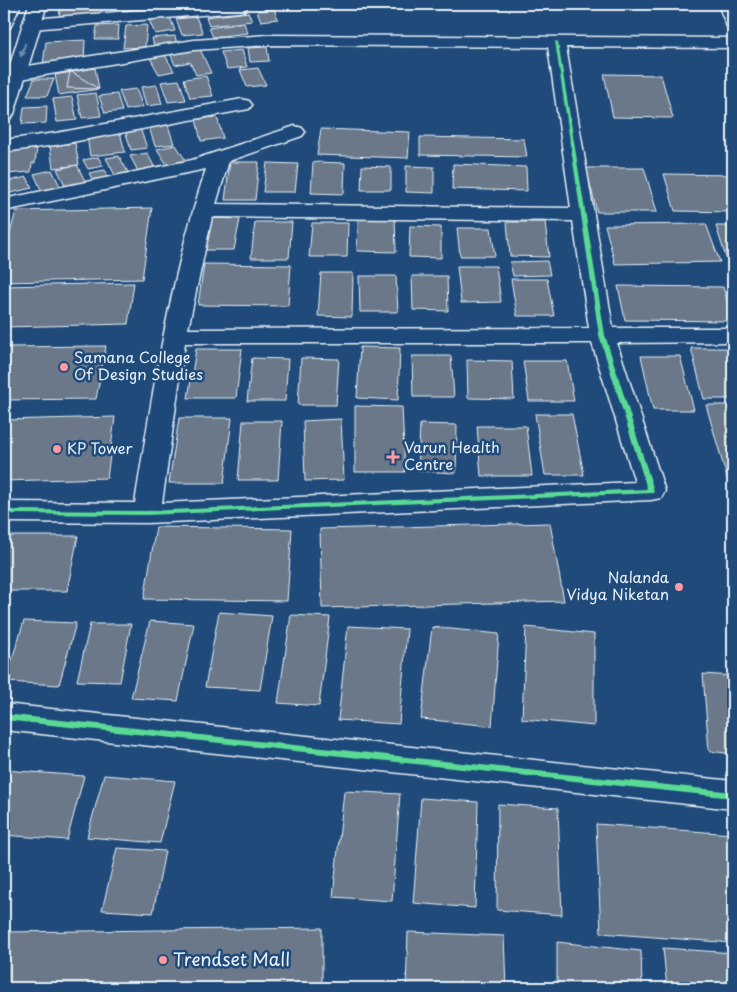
<svg xmlns="http://www.w3.org/2000/svg" width="737" height="992" viewBox="0 0 737 992" font-family="'Playpen Sans',sans-serif">
<rect width="100%" height="100%" fill="#1f4a7a"/>
<filter id="ink" filterUnits="userSpaceOnUse"><feTurbulence type="fractalNoise" baseFrequency=".02" numOctaves="2"/><feDisplacementMap in="SourceGraphic" scale="10" xChannelSelector="R" yChannelSelector="G"/><feConvolveMatrix kernelMatrix="1 2 1 2 8 2 1 2 1" color-interpolation-filters="sRGB"/></filter>
<g filter="url(#ink)">
<path fill="#6a7889" stroke="#e8f1f8" d="M61 4H103L102 14 59 16Z
M274 9 278 19 261 21 257 11Z
M248 12 252 21 209 26 206 17Z
M170 17 175 31 155 34 149 20Z
M196 17 203 33 182 35 176 19Z
M244 23 248 33 213 37 209 28Z
M119 25 118 39H95L97 26Z
M147 25 145 47 123 48 126 26Z
M175 36 177 44 154 46 152 38Z
M85 40 84 62 43 64 46 42Z
M267 47 269 61 250 62 248 48Z
M200 49 211 73 196 75 190 62 175 65 170 53Z
M242 50 247 67 227 69 221 52Z
M165 55 174 71 159 74 150 58Z
M95 68 99 89 59 95 55 75Z
M258 68 266 85 247 87 240 70Z
M70 71 99 89 67 88Z
M604 74 661 75 673 118 613 117Z
M206 76 213 96 190 98 184 79Z
M34 79H54L47 96H27Z
M179 80 186 100 168 102 161 82Z
M157 85 162 104 146 106 141 87Z
M136 89 143 107 126 110 119 91Z
M96 93 101 116 82 118 77 95Z
M117 94 122 111 105 113 99 96Z
M72 97 77 120 57 122 53 99Z
M47 106 46 123 22 124 24 107Z
M217 117 223 138 201 141 196 119Z
M168 125 174 144 155 146 149 127Z
M140 128 147 148 131 150 125 130Z
M321 129 410 132 408 158 317 155Z
M120 132 125 152 90 156 87 136Z
M420 137 524 139 527 157 420 155Z
M75 143 79 165 53 168 50 146Z
M176 145 188 164 169 168 157 149Z
M37 148 35 163H32L31 172 6 174 9 150Z
M147 153 156 170 139 173 130 156Z
M119 156 130 176 117 179 106 158Z
M98 157 103 166 88 169 83 160Z
M230 162H259L255 200H225Z
M313 162 345 163 344 194 311 193Z
M267 163 298 164 295 192H263Z
M453 164 526 167 527 191 452 189Z
M77 165 87 185 67 189 57 169Z
M362 166 391 167V190H361Z
M406 166 434 167V193L406 192Z
M586 168H644L657 212H597Z
M52 170 62 190 43 194 34 174Z
M105 170 110 180 94 183 89 173Z
M664 174 733 175V212L675 211Z
M27 177 32 188 6 194 4 182Z
M152 208 142 279 4 282V256L16 211Z
M210 218 240 219 234 250H204Z
M358 218H395L396 252 357 251Z
M255 222H292L289 258H251Z
M507 222H545L549 257 510 256Z
M312 223H348L347 257H309Z
M706 224 720 262 615 264 605 225Z
M410 226 441 227V258L409 257Z
M716 226H733V264H728Z
M457 228H491L495 256H460Z
M547 261 550 275 513 276 510 262Z
M204 264 291 265 288 306 198 305Z
M457 266H496L501 302 461 303Z
M321 273H353L352 317 318 316Z
M359 276H396L398 312H360Z
M412 276H447L448 311 413 310Z
M511 279H547L554 316H517Z
M134 283 128 324 4 327V286Z
M618 286 723 287 733 321 625 320Z
M106 346 96 399 4 400V347Z
M360 347 400 348 398 400 357 398Z
M691 348H733V399H704Z
M196 349H242L236 398H188Z
M412 356H451L454 397H413Z
M641 356H680L694 410H653Z
M252 358 288 359 285 401H247Z
M301 358 339 359 336 405H298Z
M467 360 512 361 514 399 468 398Z
M523 361H567L574 401H529Z
M706 405H733V478H727Z
M355 406 402 407 405 472H355Z
M535 414H572L584 475H545Z
M115 417 107 478 4 481V420Z
M179 418H232L224 483H169Z
M341 419 344 480 305 481 303 421Z
M243 421H282L278 480H238Z
M420 424 457 425 456 473 418 471Z
M477 426H526L532 476H481Z
M550 523 564 601 322 608 320 529Z
M156 527 292 529 287 601 144 599Z
M4 536H78L67 591H4Z
M219 612 272 616 260 690 205 687Z
M291 615 330 617 319 706 278 703Z
M24 621 76 623 59 685 5 682Z
M150 621 194 624 178 701 131 698Z
M90 624H131L120 682 77 681Z
M348 626 407 629 399 724 338 720Z
M432 627 499 634 492 726 421 719Z
M526 627 594 634V726L522 719Z
M703 674 733 676V754L709 751Z
M4 770 84 776 67 840 4 835Z
M104 775 175 781 160 843 87 837Z
M344 791 400 794 392 901 333 897Z
M421 798 478 802 475 908 413 903Z
M498 804 558 808 562 915 497 910Z
M596 824 733 834V943L601 933Z
M117 848 165 851 153 913 102 910Z
M322 928V988H4V932Z
M408 932 504 936 506 988H406Z
M557 942 641 951 642 988H557Z
M663 948 733 953V988H667Z"/>
<g fill="none" stroke-linecap="round" stroke-linejoin="round">
<g stroke="#e8f1f8" stroke-width="3">
<path id="minor" d="M215 4H244L247 7 244 11 238 12 32 29 26 28 23 24 26 20 32 19Z
M718 4H733V28L727 27Z
M268 35 733 38V48L566 47 613 328H733V342L617 343 665 491 661 498 651 500 147 523 4 522V502L135 503C153 390 170 278 206 169L4 211V199L192 160 295 126 302 128 305 132 302 136 229 161 216 204 571 208 548 47 268 45 194 50 15 80 8 78 6 74 8 70 15 68 194 40ZM212 217 573 221 589 328 188 329ZM185 343H592L635 482 162 503Z
M242 99 249 101 252 105 249 109 56 145 4 152V140L56 133Z
M4 704 733 781V809L4 730Z"/>
</g>
<g stroke="#e8f1f8" stroke-width="3">
<path id="major" d="M4 4H21L10 28 4 29Z
M29 4H47L14 114 11 118 4 120V84Z"/>
</g>
<use href="#minor" fill="#1f4a7a" fill-rule="evenodd"/>
<use href="#major" fill="#1f4a7a" fill-rule="evenodd"/>
<g stroke="#1f4a7a" stroke-width="3">
<path id="cycleway" d="M555 41 558 42 605 335 654 491 653 493 147 515 4 514V510L147 511 647 489 599 335Z
M4 714 733 792V798L4 720Z"/>
</g>
<use href="#cycleway" fill="#5adb95" fill-rule="evenodd"/>
</g>
<defs><path id="oneway-solid" d="M-6-.8H1V-3.2L6.5 0L1 3.2V.8H-6Z" transform="scale(1.25)"/></defs>
<use fill="#6f8dac" href="#oneway-solid" transform="translate(23 50) rotate(109)"/>
</g>
<g fill="#ff9aa2" stroke="#1f4a7a" stroke-width="2">
<circle cx="64" cy="367" r="5"/>
<circle cx="57" cy="449" r="5"/>
<path d="M390.5 449.5h5v5h5v5h-5v5h-5v-5h-5v-5h5z"/>
<circle cx="679" cy="587" r="5"/>
<circle cx="163" cy="960" r="5"/>
</g>
<g text-anchor="middle" stroke-width="5" stroke-linejoin="round" paint-order="stroke">
<g font-size="15" fill="#e8f1f8" stroke="#1f4a7a" text-anchor="start">
<text x="74" y="363">Samana College<tspan x="74" dy="17">Of Design Studies</tspan></text>
<text x="404" y="453">Varun Health<tspan x="404" dy="17">Centre</tspan></text>
<text x="67" y="454">KP Tower</text>
<text x="669" y="583" text-anchor="end">Nalanda<tspan x="669" dy="17">Vidya Niketan</tspan></text>
</g>
<g font-size="18" fill="#e8f1f8" stroke="#1f4a7a" text-anchor="start">
<text x="173" y="966">Trendset Mall</text>
</g>
</g>
<rect width="737" height="992" fill="none" stroke="#1f4a7a" stroke-width="20"/>
<rect x="10" y="10" width="717" height="972" fill="none" stroke="#e8f1f8" stroke-width="2" filter="url(#ink)"/>
</svg>
